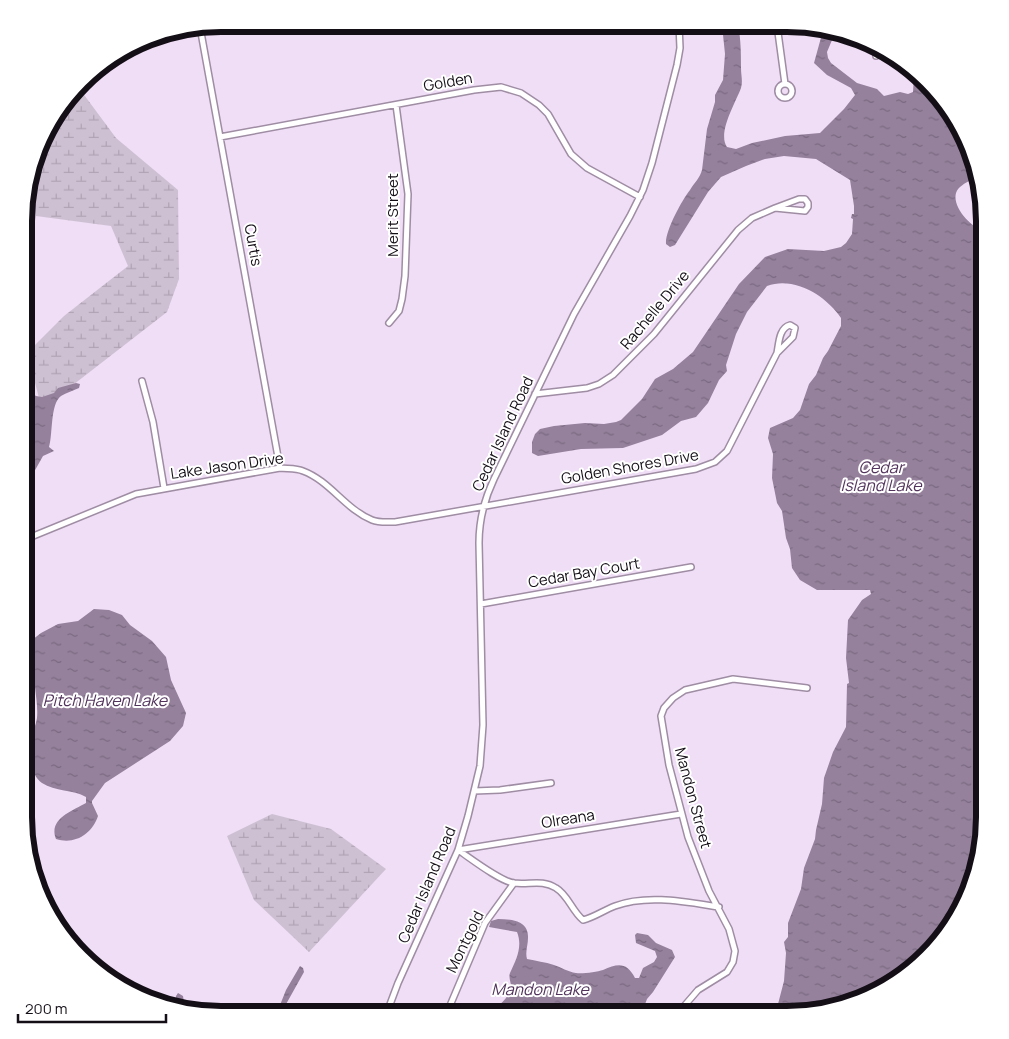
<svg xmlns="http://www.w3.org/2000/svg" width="1009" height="1039" viewBox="0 0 1009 1039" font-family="Manrope,sans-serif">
<defs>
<pattern id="wetland-marsh" width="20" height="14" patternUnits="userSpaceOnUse" patternTransform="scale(1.25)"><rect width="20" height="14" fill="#cec0d3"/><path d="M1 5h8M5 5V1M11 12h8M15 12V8" fill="none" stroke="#b0a4b4"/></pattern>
<pattern id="water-ripples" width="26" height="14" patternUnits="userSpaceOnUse" patternTransform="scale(1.25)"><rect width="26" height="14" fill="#96819d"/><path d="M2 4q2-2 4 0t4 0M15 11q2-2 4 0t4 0" fill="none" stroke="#79687f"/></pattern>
</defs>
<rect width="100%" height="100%" fill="#f0ddf6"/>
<path fill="url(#wetland-marsh)" d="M79 88 116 138 178 190 179 279 167 312 42 409 27 353 64 316 128 266 111 226 36 216 31 173 50 123Z
M272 814 331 829 386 869 309 952 254 900 227 836Z"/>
<path fill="url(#water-ripples)" d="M722 25H738C741 40 741 54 741 68 741 75 743 81 741 88 736 102 717 133 727 147L736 149 752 143 785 136 820 133 844 109 855 95 851 88 827 75 814 63 822 34 825 33 827 30 835 33 827 52 828 58 831 63 857 83 877 89 884 96 900 92 908 94 913 92 914 76 952 111 975 158 979 178 973 181 971 180C965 183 958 187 956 193 952 208 972 228 985 232V368L973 408C973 416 978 425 985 429V608L974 621 976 625 974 633 982 640 985 646V830L959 916 898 982 851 1005 800 1015H777L778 1004 784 981 786 953 784 942 788 937V923L801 889 804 868 815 839 816 830 822 804 824 778 833 752 846 727 847 684 849 683 846 658 848 620 862 600 871 594 870 590H817L800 580 792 568 790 549 786 538 782 511 777 503 772 478 773 454 768 438 770 428 793 418 800 410 809 384 816 375 823 358 828 351 841 326V318C826 296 795 276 767 286L747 312 736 334 726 365 727 371 719 380 708 403 696 417 681 421 662 435 623 448 581 449 538 456 532 453V442L535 434 540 429 554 426 585 423 604 424 616 422 621 420 642 399 655 379 673 369 693 352 739 284 765 257 788 249 824 251 841 247 846 243 852 234 853 219 851 218 852 214H854V206L850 180 816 159 784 156 765 159 746 166 721 177 708 192 675 245 670 247 666 244C665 231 682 200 690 190 694 183 700 178 702 170L707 129 715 102V95L723 80 725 54Z
M76 383 80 384 79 388C74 390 66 393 61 396 50 404 53 434 49 447L54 451 43 456 34 472 26 478V389L36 396 42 397 54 393 58 388Z
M94 609 109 610 122 615 130 625 152 641 166 657 171 680 186 713 183 726 170 741 105 783 92 801V803L98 816C92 834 75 845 56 839 48 819 72 811 86 803V797C73 789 55 792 42 783 29 774 28 750 32 736 33 730 36 725 37 718 38 708 36 697 35 687L31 682V675L26 650 32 640 41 633 58 624 78 621Z
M498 919C512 919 529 921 528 938 528 945 525 952 527 959 536 961 545 962 554 965 561 967 568 972 576 973 582 974 597 972 603 970 618 963 627 962 635 978H639L643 968 654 962 657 957 655 951 636 943 635 935 637 933 648 935 656 943 672 950 675 957 653 992 647 999 641 1015H499L497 1006C502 1004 509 995 511 989 512 984 508 978 510 973 516 960 523 947 517 932L489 927 491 921Z
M300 966 303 968 304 972 280 1015H276L286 990Z
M178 993 183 996 185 1008 175 1005 176 996Z"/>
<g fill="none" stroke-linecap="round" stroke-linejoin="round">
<g stroke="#9f8da4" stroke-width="8">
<path id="minor" d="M777 25 785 84
M200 27 280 468
M200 31 239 24
M876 47V56
M778 91a7 7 0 1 1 14 0a7 7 0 1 1-14 0Z
M220 137 474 90 501 87 521 93 539 105 548 114 571 154 587 168 640 197
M799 199H805L808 203V207L805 211 775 208Z
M389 323 399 311 402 299 405 276 408 194 396 105
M790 325 795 328 793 337 777 353C779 343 779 328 790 325Z
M142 381 153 422 164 488
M535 394 587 388 599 384 613 375 654 334 738 230 752 218 775 208
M26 539 136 494 280 468C287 469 296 468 303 471 330 481 345 509 372 520 379 523 387 522 395 522L696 469 715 462 727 451 777 353
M481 604 691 567
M474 791 500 790 551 783
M458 850C470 858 501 882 514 883 529 885 542 879 556 888 568 895 572 911 583 920 595 917 604 910 615 906 647 894 686 902 719 907
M458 850 681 814
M386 1015 398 983 458 850 468 816 480 766 483 725 479 543C479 520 484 500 494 479L574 314 630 216 643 190 652 163 677 65 680 48 679 25
M446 1015 485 923 514 883
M681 1015 685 1005 698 990 727 972 733 962 735 951 729 929 709 891 688 837 669 765 661 716 664 708 673 698 685 690 733 679 807 688"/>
</g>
<use href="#minor" stroke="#fff" stroke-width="5"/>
</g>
<g text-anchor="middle" stroke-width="4" stroke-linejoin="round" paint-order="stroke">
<g font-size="15" fill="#140e16" stroke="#fff">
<text transform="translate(448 82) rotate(-10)" y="5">Golden</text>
<text transform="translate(393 215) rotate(-90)" y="5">Merit Street</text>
<text transform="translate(253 245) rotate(80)" y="5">Curtis</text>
<text transform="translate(655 310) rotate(-50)" y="5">Rachelle Drive</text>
<text transform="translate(503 434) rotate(-65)" y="5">Cedar Island Road</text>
<text transform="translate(227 466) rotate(-8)" y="5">Lake Jason Drive</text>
<text transform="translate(630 467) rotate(-10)" y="5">Golden Shores Drive</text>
<text transform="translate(584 573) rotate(-10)" y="5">Cedar Bay Court</text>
<text transform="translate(693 798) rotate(75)" y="5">Mandon Street</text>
<text transform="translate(568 819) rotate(-9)" y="5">Olreana</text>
<text transform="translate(427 885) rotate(-67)" y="5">Cedar Island Road</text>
<text transform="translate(465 942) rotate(-64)" y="5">Montgold</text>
</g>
<g font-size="16" font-style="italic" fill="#52335c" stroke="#fff">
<text x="881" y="473">Cedar<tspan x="881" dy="18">Island Lake</tspan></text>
<text x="105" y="706">Pitch Haven Lake</text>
<text x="540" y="995">Mandon Lake</text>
</g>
</g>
<path d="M0 0H1009V1039H0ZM221 32H787A189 189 0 0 1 976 221V817A189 189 0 0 1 787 1006H221A189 189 0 0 1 32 817V221A189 189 0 0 1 221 32Z" fill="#fff" fill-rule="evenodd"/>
<path fill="none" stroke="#140e16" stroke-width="6" d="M221 32H787A189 189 0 0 1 976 221V817A189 189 0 0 1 787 1006H221A189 189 0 0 1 32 817V221A189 189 0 0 1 221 32Z"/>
<path d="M18 1014v8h148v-8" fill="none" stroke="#140e16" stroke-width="2.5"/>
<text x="25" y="1014" font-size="15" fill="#140e16" stroke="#ffffff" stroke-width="4" paint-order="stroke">200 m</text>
</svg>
